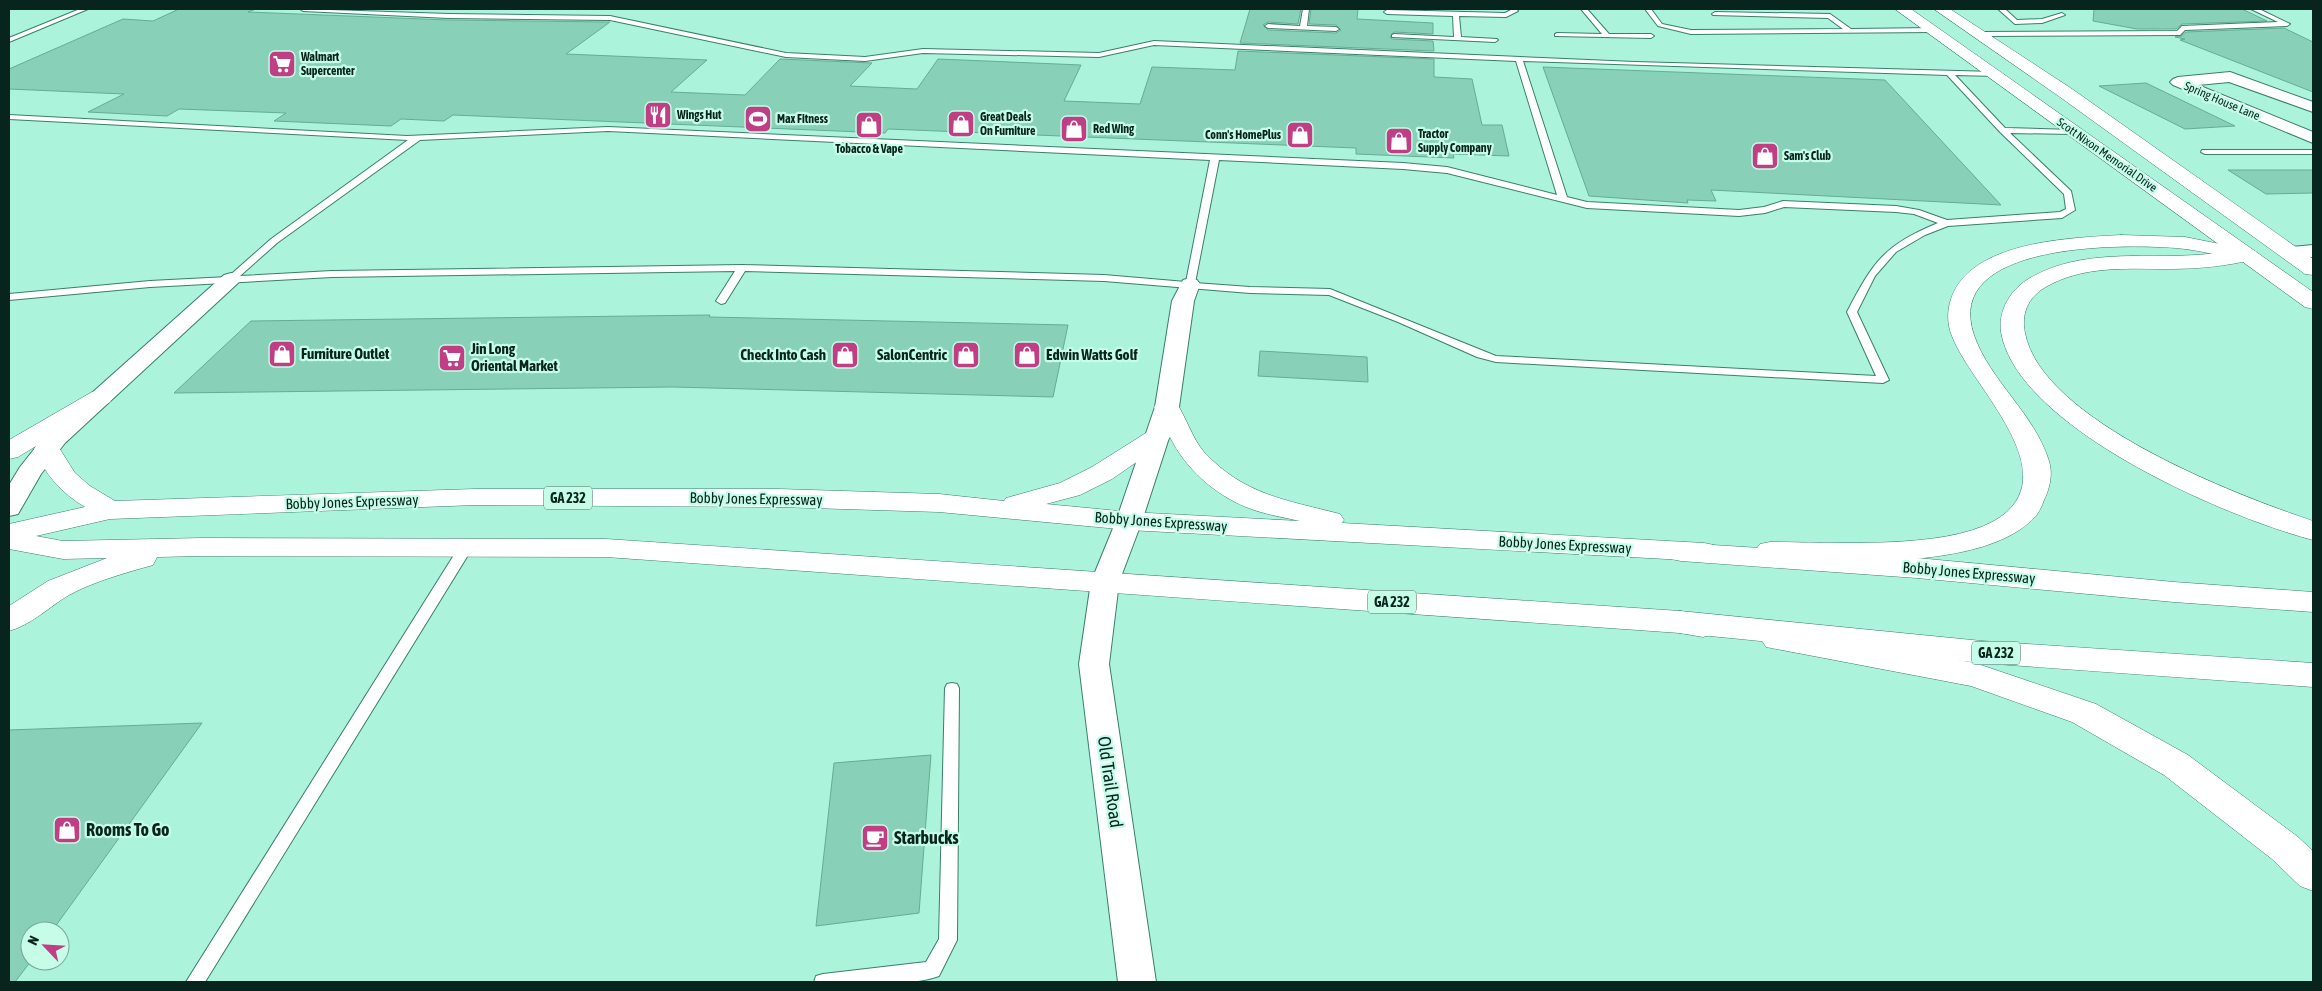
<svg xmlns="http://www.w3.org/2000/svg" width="2322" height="991" viewBox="0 0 2322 991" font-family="'Asap Condensed',sans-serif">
<rect width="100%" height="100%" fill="#acf3db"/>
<path fill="#89d0b8" stroke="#66ac95" d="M179 9H256L248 12 449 20 610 22 566 54 707 60 671 92 745 95 780 59 872 63 850 86 917 89 938 59 1081 65 1064 101 1140 104 1152 67 1235 70 1238 51 1434 59V77L1472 79 1482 125H1502L1509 156 1453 154 1454 158 1356 154V148L888 129 885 133 453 115 444 121 401 119 391 126 274 121 286 113 179 109 167 116 88 112 124 94 9 89V69L123 19 153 21Z
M1250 9H1301L1298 24 1268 22 1263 25 1268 30 1336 33 1341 30 1336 25 1309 24 1311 9H1358L1357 19 1433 23V34L1394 32 1390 37 1392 39 1433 41 1434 51 1240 43Z
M2094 9H2242L2267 21 2182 24 2176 29H2137L2093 21Z
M2284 28 2313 42V92L2180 40 2185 39 2175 37 2181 36 2186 32Z
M1543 67 1885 80 2001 205 1711 190 1716 201 1687 200 1688 203 1589 196Z
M2146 83 2235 126 2185 129 2099 86Z
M2228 170H2313V193L2266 194Z
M710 315 709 317 1068 325 1053 397 673 387 174 393 251 321Z
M1260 351 1367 357 1368 382 1258 376Z
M202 723 52 931H30L31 961 15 982H9V730Z
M931 755 919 913 816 926 834 763Z"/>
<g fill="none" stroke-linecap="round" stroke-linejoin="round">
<g stroke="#397f6a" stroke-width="2">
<path id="lane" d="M80 9H88L9 42V38Z
M300 9 449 14 610 16 786 53 865 57 923 49 1099 53 1154 41 1635 62 1994 72H1997V76L1955 75 2005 128 2073 130 2077 132 2073 134 2010 133 2071 191 2075 210 2062 218 1948 226 1925 235 1896 252 1875 276 1857 312 1889 380 1883 383 1496 362 1477 357 1398 322 1329 295 1250 293 1104 281 745 271 725 303 721 304 716 301 735 271 332 277 150 287 9 300V294L150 281 228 277 271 239 408 140 9 119V115L407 136 608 127 1403 163 1447 167 1557 195 1516 61 1154 45 1099 57 923 53 865 61 786 57 610 20 449 18 303 11ZM1523 61 1947 75 2000 132 2064 194 2066 209 2060 212 1947 220 1919 210 1896 206 1783 201 1764 207 1739 210 1587 202 1567 197ZM608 131 1210 160 1186 282 1104 275 742 265 332 271 240 276 277 243 420 140ZM1219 160 1403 169 1447 173 1587 208 1739 216 1765 213 1784 207 1896 212 1914 214 1938 223C1884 245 1873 262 1847 312L1876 376 1496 356 1330 289 1250 287 1195 283Z
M1303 9H1309L1307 26 1336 27 1339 29 1336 31 1268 28 1265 26 1268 24 1300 26Z
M1510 9H1516L1518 11 1506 17 1459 16 1461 37 1497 39 1498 40 1495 42 1392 37V35L1394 34 1454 37 1453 16 1387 14 1384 12 1387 10 1505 13 1511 10Z
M1581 9H1587L1609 34H1651L1654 36 1651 38 1555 36V34L1557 33 1602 34Z
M1645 9H1651L1662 24 1691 30 1843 29 1828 18 1713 15 1712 14 1715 12 1830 14 1851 29 1935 28 1938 30 1935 32 1691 34 1658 26Z
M1998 9H2005L2017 20 2042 19 2062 13 2065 15 2042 23 2015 24Z
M2251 9H2259L2290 24 2287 26 2185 30 2180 35 1981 36 1978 34 1981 32 2177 31 2182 26 2278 22Z
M2202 150H2313V154H2205L2201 152Z
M466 543 473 547 205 982H186L459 547Z
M952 683 957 684 959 688 957 940 939 976C906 988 849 982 814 982L816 976 823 974 926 962 939 939 945 688 947 684Z"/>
</g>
<g stroke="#397f6a" stroke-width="2">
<path id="street" d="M2230 72 2313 102V112L2229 82 2198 85 2313 132V143L2173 85 2170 82 2173 79 2178 77Z
M2313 245V257L2282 256 2279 252 2282 248Z
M231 273 238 275 241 279 238 283 65 443 41 474 18 514 9 516V485L20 467 47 433 224 275Z
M1190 278 1197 280 1200 284 1194 301 1179 407 1142 521 1119 582 1109 664 1156 982H1118L1079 664 1091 582 1116 521 1155 407 1172 301 1183 280Z"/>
</g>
<g stroke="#397f6a" stroke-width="1">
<path id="secondary" d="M1895 9H1911L2313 292V309L2305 307Z
M1934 9H1950L2072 89 2313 259V275L2305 274 2060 97Z"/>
</g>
<g stroke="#397f6a" stroke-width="1">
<path id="primary" d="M2121 235 2185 237 2255 251 2258 255 2255 259 2248 261C2224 257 2200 250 2176 248 2122 244 1942 242 1974 335 1990 381 2034 413 2049 461 2053 474 2050 488 2044 500 2042 506 2039 513 2034 518 1983 571 1840 561 1770 560L1760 558 1755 551 1760 544 1770 542C1829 542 1943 550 1994 521 2072 476 1971 387 1952 336 1947 324 1947 311 1951 299 1970 241 2070 238 2121 235Z
M101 390 110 392 113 397 110 402 42 442 56 443 75 473 90 486 115 501 475 489H779L939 494 1004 501 1006 498 1060 483 1092 467 1149 431 1158 428 1166 430 1154 407 1158 402 1167 399 1176 402C1186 417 1192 438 1204 452 1244 495 1286 500 1340 514L1344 520 1342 523 1704 543 1714 545 1719 552 1714 559 1704 561 1129 530 939 512 779 507 475 505 110 519 36 536 63 541 202 538 606 539 1680 611 1714 618 1719 626 1714 634 1703 637 1680 633 606 557 202 556 157 557 153 565C125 573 95 581 69 595 49 607 31 625 9 631V606L48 581 107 558 63 559 9 549V524L85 507C61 493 45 474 34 449L36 446 18 457 9 459V440L92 392ZM1170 437C1185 468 1214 494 1246 507 1263 514 1282 517 1300 521L1129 512 1046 504 1080 495 1112 479 1167 441Z
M1777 628 1975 663 2096 704 2188 755 2298 837 2313 851V891L2300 886 2272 859 2164 775 2072 722 1971 686 1766 647 1761 639 1766 631Z"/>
</g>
<g stroke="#397f6a" stroke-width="1">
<path id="highway" d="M2248 249 2255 251 2258 255 2255 259C2228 266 2198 269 2169 269 2127 269 2082 265 2044 288 2028 298 2021 314 2025 333 2042 421 2236 495 2313 521V540C2228 518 2017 428 2001 332 1998 310 2011 289 2030 278 2080 249 2140 258 2196 255 2213 254 2231 251 2248 249Z
M1681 543 1917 558 2174 582 2313 592V612L2174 602 1917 578 1681 561 1671 559 1666 552 1671 545Z
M1680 611 1982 641 2313 663V687L1982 663 1680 633 1669 630 1665 622 1669 614Z"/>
</g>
<use href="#lane" fill="#fff" fill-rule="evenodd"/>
<use href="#street" fill="#fff" fill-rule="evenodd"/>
<use href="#secondary" fill="#fff" fill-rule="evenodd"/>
<use href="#primary" fill="#fff" fill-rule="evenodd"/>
<use href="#highway" fill="#fff" fill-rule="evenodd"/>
</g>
<defs>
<g id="supermarket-square" transform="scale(1.4375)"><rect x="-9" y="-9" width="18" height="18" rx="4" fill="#c03e84" stroke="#c5fde9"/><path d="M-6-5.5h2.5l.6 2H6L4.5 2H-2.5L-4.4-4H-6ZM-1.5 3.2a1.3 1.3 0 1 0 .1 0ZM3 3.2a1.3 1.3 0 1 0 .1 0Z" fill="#fff"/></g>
<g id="restaurant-square" transform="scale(1.4375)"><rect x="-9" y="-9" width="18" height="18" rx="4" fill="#c03e84" stroke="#c5fde9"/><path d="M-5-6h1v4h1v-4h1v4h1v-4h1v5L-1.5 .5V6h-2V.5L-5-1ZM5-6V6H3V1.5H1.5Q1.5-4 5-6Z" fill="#fff"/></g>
<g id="stadium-square" transform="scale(1.4375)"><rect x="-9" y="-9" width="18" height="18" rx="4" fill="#c03e84" stroke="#c5fde9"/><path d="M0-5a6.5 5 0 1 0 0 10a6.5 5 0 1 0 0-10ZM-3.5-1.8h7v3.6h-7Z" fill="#fff"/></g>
<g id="shop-square" transform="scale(1.4375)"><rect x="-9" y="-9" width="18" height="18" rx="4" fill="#c03e84" stroke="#c5fde9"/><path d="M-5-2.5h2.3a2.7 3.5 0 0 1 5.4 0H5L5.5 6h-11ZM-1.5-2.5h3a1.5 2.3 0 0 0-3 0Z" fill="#fff"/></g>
<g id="cafe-square" transform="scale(1.4375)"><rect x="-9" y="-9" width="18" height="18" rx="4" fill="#c03e84" stroke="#c5fde9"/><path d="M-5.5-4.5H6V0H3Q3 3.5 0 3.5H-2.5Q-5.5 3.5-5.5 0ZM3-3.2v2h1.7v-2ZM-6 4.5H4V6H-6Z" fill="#fff"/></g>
</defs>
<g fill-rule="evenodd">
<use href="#supermarket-square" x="282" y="64"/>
<use href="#restaurant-square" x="658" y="115"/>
<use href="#stadium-square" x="758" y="119"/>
<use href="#shop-square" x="961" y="124"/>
<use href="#shop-square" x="869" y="125"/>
<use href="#shop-square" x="1074" y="129"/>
<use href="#shop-square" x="1300" y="135"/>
<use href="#shop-square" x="1399" y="141"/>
<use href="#shop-square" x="1765" y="156"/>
<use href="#shop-square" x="282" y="354"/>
<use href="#shop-square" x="845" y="355"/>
<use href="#shop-square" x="966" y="355"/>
<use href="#shop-square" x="1027" y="355"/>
<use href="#supermarket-square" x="452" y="358"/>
<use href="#shop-square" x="67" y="830"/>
<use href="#cafe-square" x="875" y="838"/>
</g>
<g text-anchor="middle" stroke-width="4.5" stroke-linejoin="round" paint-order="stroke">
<g font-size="12" font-weight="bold" fill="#07251c" stroke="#c5fde9" text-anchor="start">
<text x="301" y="61">Walmart<tspan x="301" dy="14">Supercenter</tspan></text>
<text x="677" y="119">Wings Hut</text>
<text x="980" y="121">Great Deals<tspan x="980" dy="14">On Furniture</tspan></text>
<text x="777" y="123">Max Fitness</text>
<text x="1093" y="133">Red Wing</text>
<text x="1418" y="138">Tractor<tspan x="1418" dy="14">Supply Company</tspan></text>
<text x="1281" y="139" text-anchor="end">Conn's HomePlus</text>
<text x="869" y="153" text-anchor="middle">Tobacco &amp; Vape</text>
<text x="1784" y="160">Sam's Club</text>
</g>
<g font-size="12" fill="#07251c" stroke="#c5fde9">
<text transform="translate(2222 101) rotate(23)" y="4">Spring House Lane</text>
<text transform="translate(2107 155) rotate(35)" y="4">Scott Nixon Memorial Drive</text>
</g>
<g fill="#c5fde9" stroke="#40665a" stroke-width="1">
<rect x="544" y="486.5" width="48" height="23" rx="4"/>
<rect x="1368" y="590.5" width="48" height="23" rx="4"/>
<rect x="1972" y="641.5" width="48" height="23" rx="4"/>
</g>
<g font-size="14" font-weight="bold" fill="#07251c">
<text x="568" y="503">GA 232</text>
<text x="1392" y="607">GA 232</text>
<text x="1996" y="658">GA 232</text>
</g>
<g font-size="15" font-weight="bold" fill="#07251c" stroke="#c5fde9" text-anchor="start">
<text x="471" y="354">Jin Long<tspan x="471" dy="17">Oriental Market</tspan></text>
<text x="301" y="359">Furniture Outlet</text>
<text x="826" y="360" text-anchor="end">Check Into Cash</text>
<text x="947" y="360" text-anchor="end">SalonCentric</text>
<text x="1046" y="360">Edwin Watts Golf</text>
</g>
<g font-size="15" fill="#07251c" stroke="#c5fde9">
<text transform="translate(756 499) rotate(1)" y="5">Bobby Jones Expressway</text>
<text transform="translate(352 502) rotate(-2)" y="5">Bobby Jones Expressway</text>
<text transform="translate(1161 522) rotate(4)" y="5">Bobby Jones Expressway</text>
<text transform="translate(1565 545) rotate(3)" y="5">Bobby Jones Expressway</text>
<text transform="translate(1969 573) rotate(5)" y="5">Bobby Jones Expressway</text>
</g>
<g font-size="18" fill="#07251c" stroke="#c5fde9">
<text transform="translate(1110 782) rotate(82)" y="6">Old Trail Road</text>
</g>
<g font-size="18" font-weight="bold" fill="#07251c" stroke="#c5fde9" text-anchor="start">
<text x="86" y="836">Rooms To Go</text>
<text x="894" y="844">Starbucks</text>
</g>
</g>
<rect width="2322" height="991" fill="none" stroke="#07251c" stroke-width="20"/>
<g transform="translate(45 946) rotate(295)"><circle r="24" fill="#c5fde9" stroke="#79a797"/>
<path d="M0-4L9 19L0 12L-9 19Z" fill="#c03e84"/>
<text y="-8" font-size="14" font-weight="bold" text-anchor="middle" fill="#07251c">N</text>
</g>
</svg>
